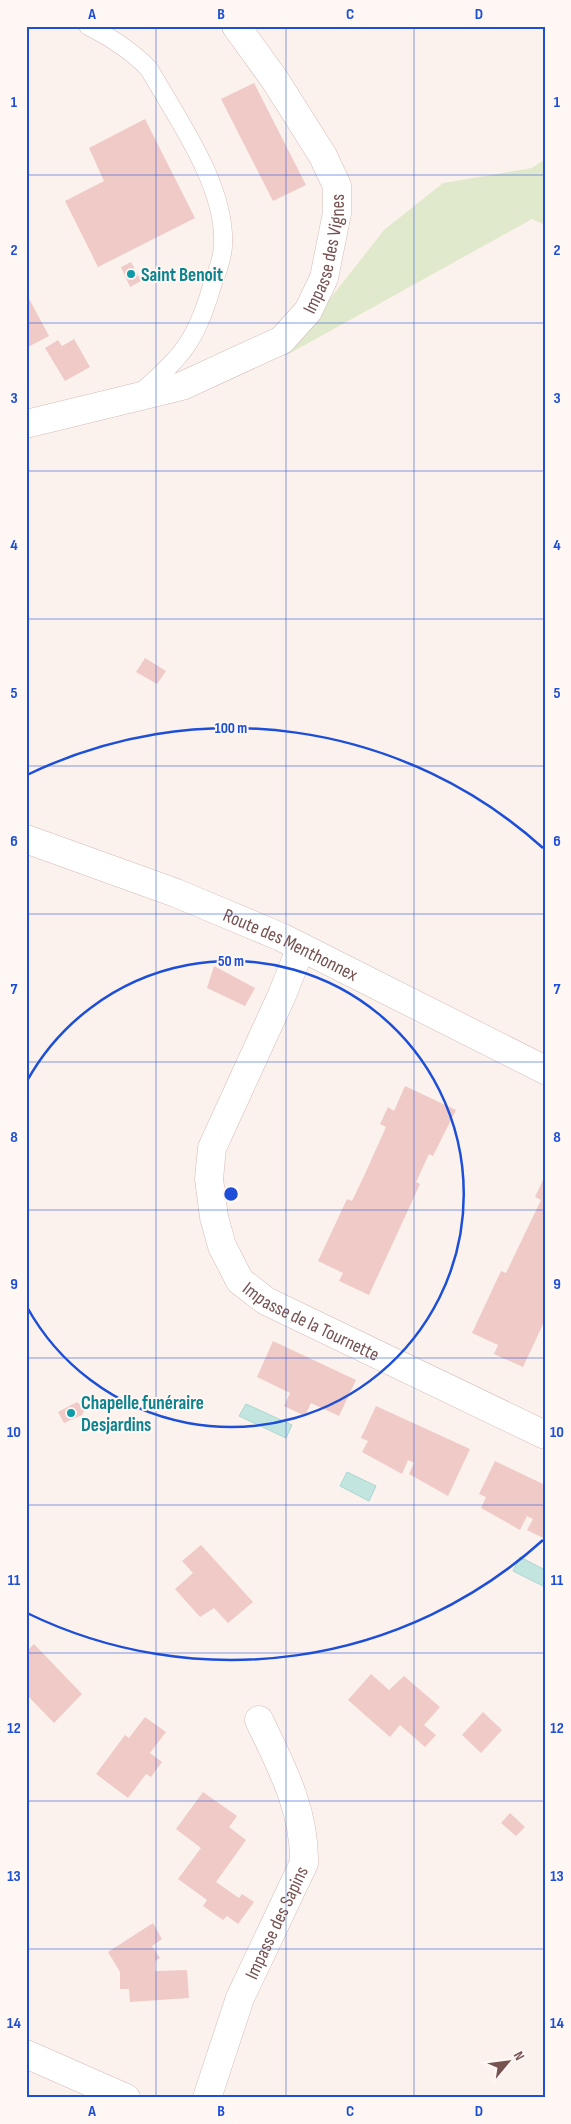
<svg xmlns="http://www.w3.org/2000/svg" width="571" height="2124" viewBox="0 0 571 2124" font-family="'Sofia Sans Condensed',sans-serif">
<rect width="100%" height="100%" fill="#fcf2ed"/>
<path fill="#e1e9cc" d="M545 159V225L532 219 285 356 384 230 443 183 532 168Z"/>
<path fill="#c2e5df" stroke="#a9d6cf" d="M246 1404 292 1425 286 1438 239 1416Z
M347 1472 376 1486 369 1501 340 1486Z
M520 1557 545 1570 543 1586 513 1571Z"/>
<path fill="#efcac7" d="M254 83 306 185 273 201 221 99Z
M145 119 195 218 98 267 65 201 104 181 89 148Z
M131 262 141 281 130 287 121 267Z
M26 293 49 336 26 348Z
M74 339 90 367 65 381 45 348 58 340 62 346Z
M145 658 166 671 157 684 136 672Z
M214 966 255 988 245 1006 207 988Z
M405 1086 456 1110 433 1156 429 1154 416 1182 420 1184 369 1295 339 1281 343 1273 318 1261 347 1199 352 1201 364 1176 386 1127 380 1124 388 1107 394 1111Z
M543 1180 545 1320 523 1367 494 1354 498 1345 472 1333 501 1271 506 1273 541 1200 535 1197Z
M273 1341 356 1380 339 1416 311 1403 305 1416 284 1406 290 1393 257 1377Z
M77 1402 85 1409 82 1415 64 1423 58 1412Z
M376 1406 470 1449 448 1496 409 1474 414 1463 408 1460 402 1474 362 1452 368 1441 361 1438Z
M495 1461 545 1485V1539L527 1530 533 1519 527 1516 520 1530 481 1508 486 1497 479 1494Z
M201 1545 253 1602 228 1623 214 1608 200 1617 175 1589 193 1573 182 1561Z
M34 1644 82 1694 54 1723 26 1694V1652Z
M371 1674 389 1690 404 1676 440 1707 424 1725 436 1735 425 1747 400 1725 390 1737 348 1700Z
M483 1712 502 1730 481 1753 462 1735Z
M145 1717 166 1732 150 1753 162 1762 151 1777 146 1774 128 1798 96 1774 125 1735 129 1738Z
M203 1792 237 1816 229 1827 246 1840 216 1882 239 1898 242 1894 254 1902 238 1924 227 1916 223 1920 203 1906 207 1900 178 1879 201 1848 176 1829Z
M510 1813 525 1827 516 1836 501 1823Z
M153 1923 162 1939 152 1946 160 1958 155 1961V1971L187 1970 189 1998 130 2002 129 1989H120V1972L108 1952Z"/>
<g fill="none" stroke-linecap="round" stroke-linejoin="round">
<g stroke="#d3bbb8" stroke-width="19">
<path id="service" d="M88 26C112 38 131 50 149 69 178 120 226 186 223 245 223 260 215 276 211 289 196 341 180 359 140 393"/>
</g>
<g stroke="#d3bbb8" stroke-width="29">
<g id="minor">
<path id="s1" d="M26 424 182 386 282 340 308 311 324 278 337 213V186L323 156 275 80 236 26"/>
<path id="s2" d="M301 947 282 995 212 1148 209 1179 214 1217 222 1246 240 1281 266 1301 545 1435"/>
<path d="M26 2054 126 2098"/>
<path id="s3" d="M207 2098 240 1998 304 1863C305 1810 281 1766 259 1720"/>
</g>
</g>
<g stroke="#d3bbb8" stroke-width="29">
<g id="tertiary">
<path id="s4" d="M26 839 176 893 281 937 545 1070"/>
</g>
</g>
<use href="#service" stroke="#fff" stroke-width="18"/>
<use href="#minor" stroke="#fff" stroke-width="28"/>
<use href="#tertiary" stroke="#fff" stroke-width="28"/>
</g>
<path fill="none" stroke="#1d4ed8" stroke-width="1" stroke-opacity="0.55" d="M156 26V2098M286 26V2098M414 26V2098M26 175H545M26 323H545M26 471H545M26 619H545M26 766H545M26 914H545M26 1062H545M26 1210H545M26 1358H545M26 1505H545M26 1653H545M26 1801H545M26 1949H545"/>
<g fill="none" stroke="#1d4ed8" stroke-width="2.5">
<path d="M27 1081A233 233 0 1 1 27 1307"/>
<path d="M543 1540A466 466 0 0 1 27 1613M27 775A466 466 0 0 1 543 848"/>
</g>
<g fill="#0f9aa8" stroke="#fef7f4" stroke-width="2">
<circle cx="131" cy="274" r="5"/>
<circle cx="71" cy="1413" r="5"/>
</g>
<g text-anchor="middle" stroke-width="4" stroke-linejoin="round" paint-order="stroke">
<g font-size="19" fill="#765250" stroke="#fef7f4">
<text dy="7" stroke="none"><textPath href="#s1" startOffset="370">Impasse des Vignes</textPath></text>
<text dy="7" stroke="none"><textPath href="#s4" startOffset="285">Route des Menthonnex</textPath></text>
<text dy="7" stroke="none"><textPath href="#s2" startOffset="441">Impasse de la Tournette</textPath></text>
<text dy="7" stroke="none"><textPath href="#s3" startOffset="189">Impasse des Sapins</textPath></text>
</g>
<g font-size="19" font-weight="bold" fill="#0d838f" stroke="#fef7f4" text-anchor="start">
<text x="141" y="281">Saint Benoit</text>
<text x="81" y="1409">Chapelle funéraire<tspan x="81" dy="22">Desjardins</tspan></text>
</g>
</g>
<circle cx="231" cy="1194" r="8" fill="#1d4ed8" stroke="#fef7f4" stroke-width="2.5"/>
<g font-size="15" text-anchor="middle" font-weight="bold" fill="#1d4ed8" stroke="#fef7f4" stroke-width="4" stroke-linejoin="round" paint-order="stroke">
<text x="231" y="733">100 m</text>
<text x="231" y="966">50 m</text>
</g>
<rect width="571" height="2124" fill="none" stroke="#fef7f4" stroke-width="55"/>
<g transform="translate(508 2062) rotate(61)" stroke="#fef7f4" stroke-width="4" paint-order="stroke">
<path d="M0-4L9 19L0 12L-9 19Z" fill="#765250"/>
<text y="-8" font-size="14" font-weight="bold" text-anchor="middle" fill="#765250">N</text>
</g>
<rect x="28" y="28" width="516" height="2068" fill="none" stroke="#1d4ed8" stroke-width="2"/>
<g font-size="16" text-anchor="middle" font-weight="bold" fill="#1d4ed8">
<text x="92" y="19">A</text>
<text x="221" y="19">B</text>
<text x="350" y="19">C</text>
<text x="479" y="19">D</text>
<text x="14" y="107">1</text>
<text x="557" y="107">1</text>
<text x="14" y="255">2</text>
<text x="557" y="255">2</text>
<text x="14" y="403">3</text>
<text x="557" y="403">3</text>
<text x="14" y="550">4</text>
<text x="557" y="550">4</text>
<text x="14" y="698">5</text>
<text x="557" y="698">5</text>
<text x="14" y="846">6</text>
<text x="557" y="846">6</text>
<text x="14" y="994">7</text>
<text x="557" y="994">7</text>
<text x="14" y="1142">8</text>
<text x="557" y="1142">8</text>
<text x="14" y="1289">9</text>
<text x="557" y="1289">9</text>
<text x="14" y="1437">10</text>
<text x="557" y="1437">10</text>
<text x="14" y="1585">11</text>
<text x="557" y="1585">11</text>
<text x="14" y="1733">12</text>
<text x="557" y="1733">12</text>
<text x="14" y="1881">13</text>
<text x="557" y="1881">13</text>
<text x="14" y="2028">14</text>
<text x="557" y="2028">14</text>
<text x="92" y="2116">A</text>
<text x="221" y="2116">B</text>
<text x="350" y="2116">C</text>
<text x="479" y="2116">D</text>
</g>
</svg>
